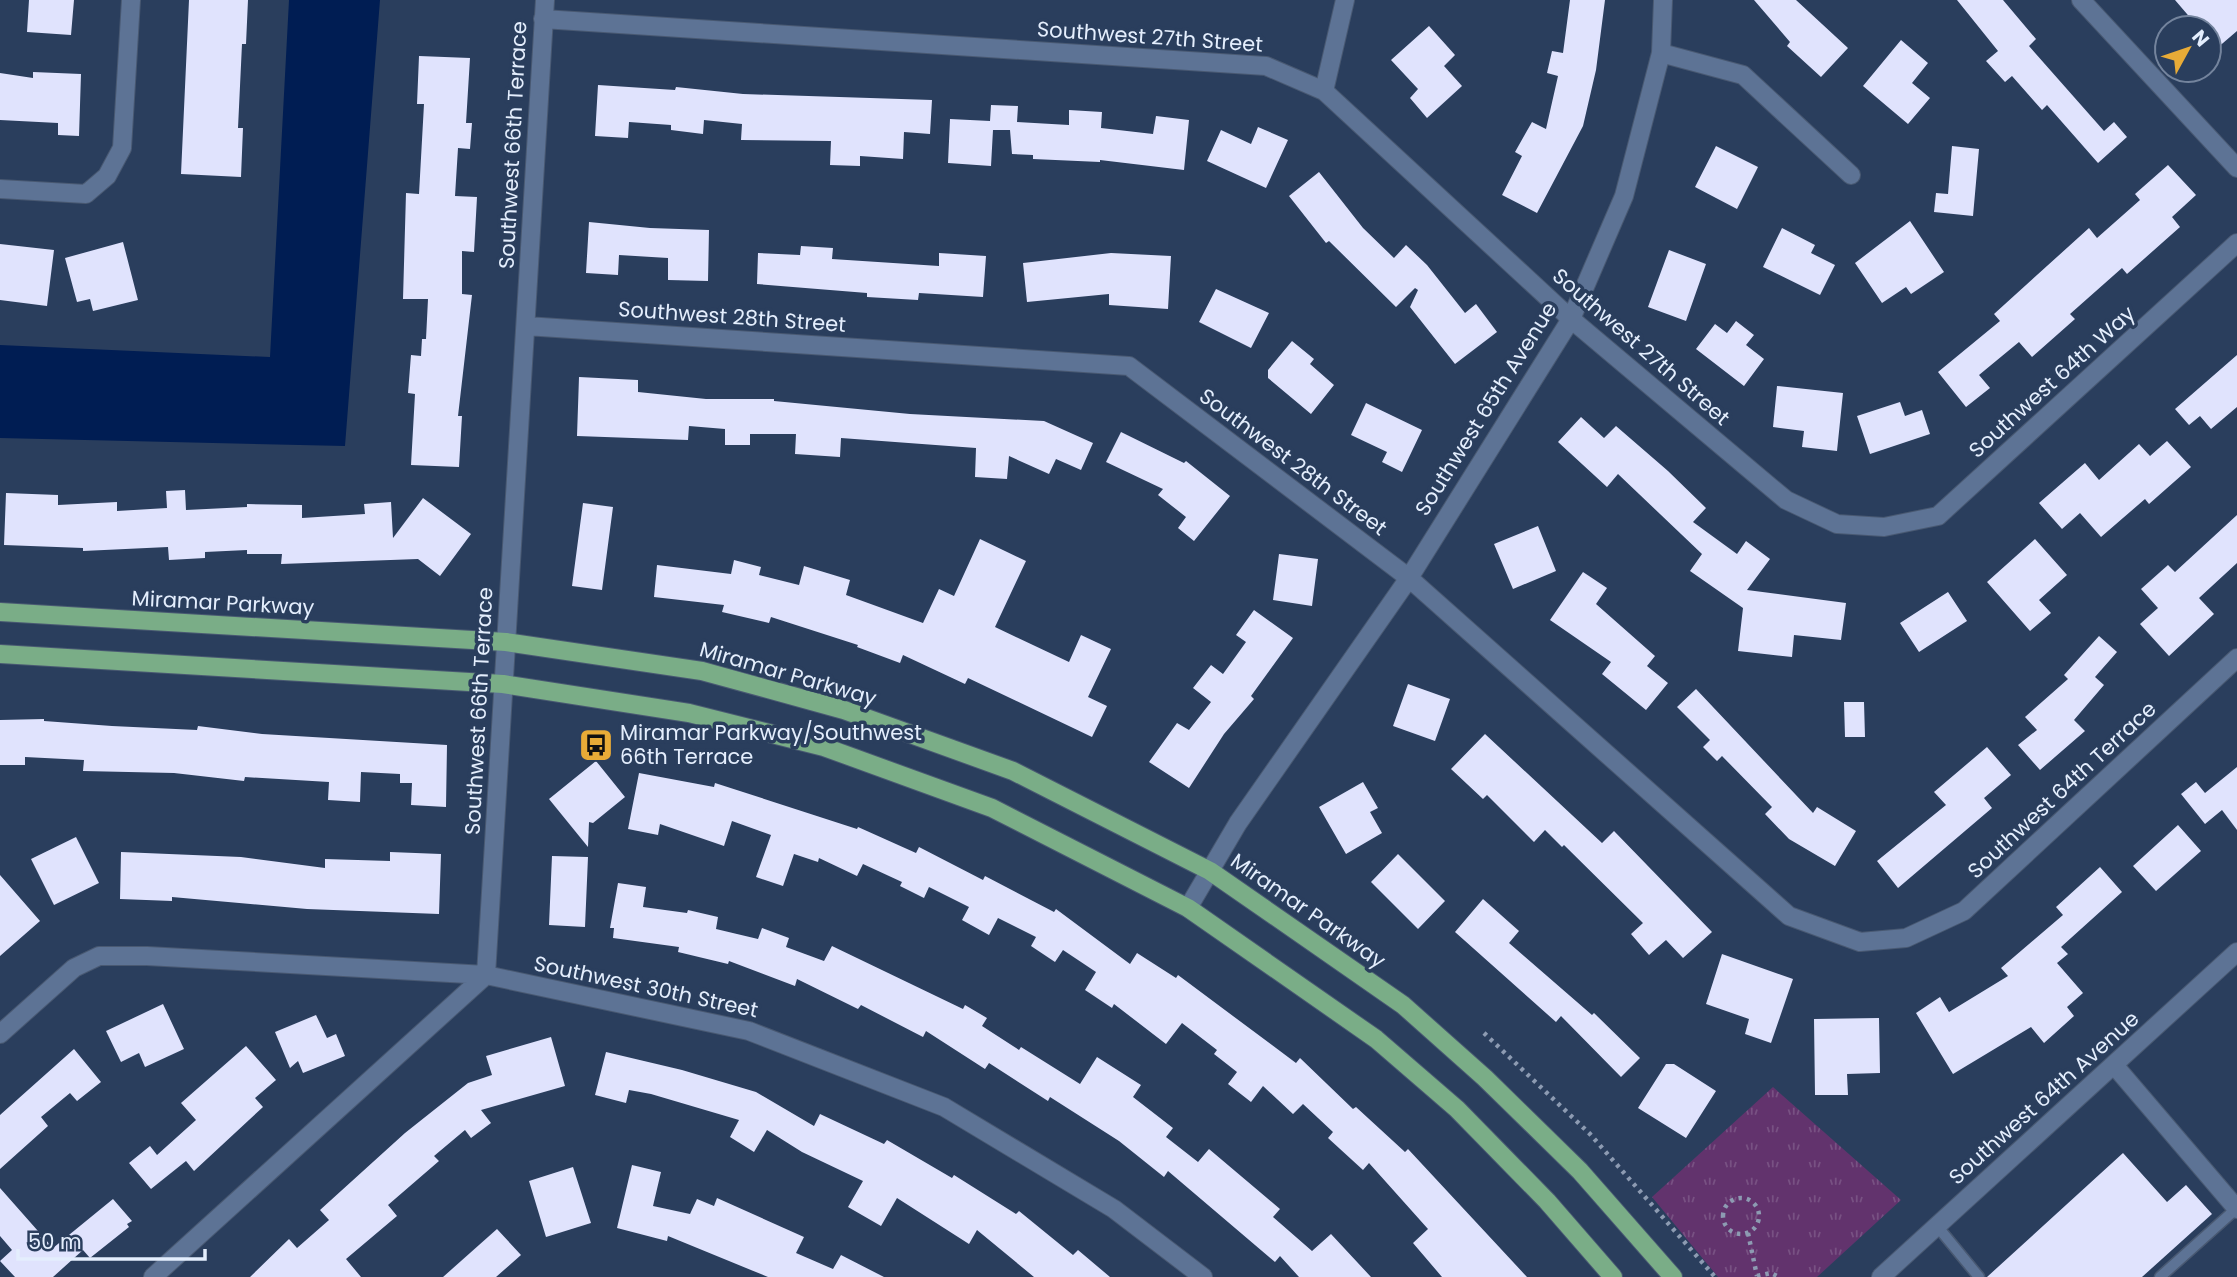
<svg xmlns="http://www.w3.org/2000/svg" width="2237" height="1277" viewBox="0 0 2237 1277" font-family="Poppins,sans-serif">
<defs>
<pattern id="park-tufts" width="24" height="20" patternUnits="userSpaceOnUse" patternTransform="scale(1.75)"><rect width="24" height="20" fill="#62336d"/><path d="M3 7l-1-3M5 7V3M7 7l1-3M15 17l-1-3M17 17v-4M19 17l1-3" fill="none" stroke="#785183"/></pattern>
</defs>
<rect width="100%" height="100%" fill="#2a3e5d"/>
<path fill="url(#park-tufts)" d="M1773 1087 1901 1200 1817 1277H1718L1652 1197Z"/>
<path fill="#001d53" d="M289 0H380L345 446 0 438V345L270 357Z"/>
<path fill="#e0e3fd" d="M29 0H74L71 35 27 32Z
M189 0H248L246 44H242L238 128H243L241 177 181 174Z
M1570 0H1605L1596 70 1583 126 1537 213 1502 195 1522 156 1515 152 1532 122 1546 129 1558 76 1547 73 1552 51 1563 53Z
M1754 0H1796L1848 48 1821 77 1787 46 1790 42Z
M1957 0H2003L2036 39 2029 46 2104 131 2114 122 2127 137 2098 163 2047 105 2042 110 2012 76 2005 82 1986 61 1998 51Z
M2175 0H2237V31L2209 55V28H2199Z
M1429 26 1455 55 1444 66 1462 86 1427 118 1410 98 1418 89 1391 60Z
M1901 40 1928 63 1912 83 1930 98 1908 124 1863 86Z
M419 56 470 58 466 123H472L470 149 458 148 455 196 477 197 474 252 462 251V294L472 295 458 416H462L459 467 411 465 415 394 408 393 411 355 421 356 422 339H426L428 299H403L406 193 419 194 424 104H417Z
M33 72 81 74 79 136 58 135V123L0 120V73L33 78Z
M598 85 675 90 676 87 743 94 932 100 930 134 904 132 903 159 860 156V166L830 165 831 141 741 140 742 124 704 120 703 134 671 130V125L629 122 628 138 595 136Z
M991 105 1018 106 1017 122 1069 125V110L1102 112 1101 128 1153 134 1156 116 1189 120 1184 170 1100 160V162L1033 159V155L1012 154 1010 130H993L991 166 948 163 950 119 990 121Z
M1258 127 1288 140 1266 188 1207 161 1221 130 1251 144Z
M1716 146 1758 167 1737 209 1695 187Z
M1952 146 1979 149 1973 216 1934 212 1936 193 1948 194Z
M2168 165 2196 195 2172 217 2180 227 2127 274 2122 268 2070 314 2075 319 2032 357 2019 342 1979 375 1990 388 1966 407 1938 372 2000 321 1994 314 2089 228 2097 238 2140 200 2135 194Z
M1319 172 1363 228 1394 258 1406 245 1427 265 1465 313 1476 304 1497 332 1455 364 1410 307 1418 290 1415 288 1396 307 1329 241 1326 243 1289 196Z
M1910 221 1944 272 1911 294 1906 287 1882 303 1855 263Z
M589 222 650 228 709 230 708 281 668 280V258L619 255 618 275 586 273Z
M1782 228 1815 245 1811 253 1835 265 1820 295 1763 267Z
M123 242 138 300 93 311 90 299 77 302 65 258Z
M0 244 54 250 47 306 0 300Z
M801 246 833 248 832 259 939 266V253L986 256 983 297 919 293 918 300 867 297V293L757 284 758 253 800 255Z
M1669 250 1706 264 1686 321 1648 307Z
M1111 253 1171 256 1168 309 1109 305V294L1027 302 1023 263Z
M1216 289 1269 313 1251 348 1199 322Z
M1736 321 1754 335 1746 345 1764 359 1744 386 1696 349 1715 324 1727 333Z
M1292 341 1314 359 1310 364 1334 385 1311 414 1268 378V370Z
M2237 355V407L2211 429 2200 416 2189 425 2175 409Z
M579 377 638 380V392L706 399H774V401L910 414 1044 421 1093 443 1081 470 1056 459 1049 474 1009 456 1007 479 975 477 976 448 841 438 840 457 795 454 796 434H750V445H725V429L689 426 688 440 577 436Z
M1777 386 1843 393 1837 451 1802 447 1804 431 1773 427Z
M1900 402 1905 416 1922 410 1930 434 1870 454 1857 416Z
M1366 403 1422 430 1402 472 1382 462 1387 452 1351 435Z
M1581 417 1604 438 1616 426 1668 471 1706 508 1693 522 1737 554 1746 541 1770 559 1747 590 1846 603 1841 640 1794 635 1792 657 1738 651 1743 608 1690 571 1702 554 1618 474 1607 487 1558 442Z
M1121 432 1184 463 1186 461 1230 496 1194 541 1178 528 1186 517 1158 495 1163 489 1106 462Z
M2167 441 2191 467 2149 504 2145 499 2101 537 2080 513 2062 529 2039 503 2085 463 2099 480 2139 444 2150 456Z
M185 490 186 510 247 507V504L302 505V518L365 514 364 504 391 502 393 538 423 498 471 534 440 576 418 559 281 564 282 554H247V550L205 552V558L169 560 168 547 83 551V548L4 545 6 493 58 495V505L117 502V511L167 508 166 491Z
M583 503 613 507 602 590 572 586Z
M2237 515V563L2199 598 2214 614 2169 656 2140 624 2158 608 2141 589 2168 565 2175 572Z
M1538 526 1556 571 1513 589 1494 544Z
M980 539 1026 561 995 627 1069 662 1081 635 1111 649 1088 697 1107 706 1092 737 968 678 965 684 903 655 900 663 857 647 858 645 771 617 769 623 722 612 724 605 654 597 657 565 731 574 734 560 761 567 759 575 799 585 804 566 850 580 846 595 923 623 939 589 954 596Z
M2035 539 2067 575 2039 600 2051 613 2030 631 1987 582Z
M1279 554 1318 559 1312 606 1273 600Z
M1583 572 1607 588 1596 604 1655 656 1647 666 1668 683 1646 710 1602 674 1611 662 1550 620Z
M1948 592 1967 621 1919 652 1900 623Z
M1254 610 1293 638 1251 696 1254 699 1224 734 1189 788 1149 762 1177 723 1189 730 1211 702 1193 688 1211 665 1223 674 1246 642 1236 635Z
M2099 636 2117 652 2095 677 2104 685 2074 720 2085 731 2040 770 2018 745 2037 730 2025 717 2068 679 2064 675Z
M1408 684 1450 699 1435 741 1393 726Z
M1696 689 1813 813 1817 807 1856 831 1835 866 1789 839 1765 814 1772 807 1722 756 1717 761 1703 747 1710 740 1677 707Z
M1844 702H1864L1865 737H1845Z
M44 719V721L112 726 197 730 198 726 262 734 447 745 446 807 411 805 412 783H400V774L361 772 360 802 328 800 329 782 245 777 244 781 174 773 83 771 84 760 25 757V765H0V720Z
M1485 734 1602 843 1614 831 1712 932 1683 958 1666 940 1649 955 1631 934 1643 923 1564 845 1562 847 1545 830 1534 842 1487 795 1483 799 1451 769Z
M1987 747 2011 775 1984 798 1992 808 1898 888 1877 861 1946 805 1934 792Z
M596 761 625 797 593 823 589 822 588 847 549 799Z
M2237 767V830L2222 810 2205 824 2181 794 2196 782 2205 793Z
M639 773 714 787 715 783 857 829 858 827 916 853 919 847 983 880 985 876 1054 912 1056 909 1130 964 1137 953 1176 978 1178 975 1296 1063 1300 1058 1353 1109 1356 1107 1405 1152 1408 1149 1527 1277H1442L1413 1243 1428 1229 1369 1163 1363 1170 1328 1138 1333 1132 1303 1104 1293 1114 1263 1086 1251 1102 1228 1084 1237 1072 1214 1054 1217 1050 1182 1023 1166 1044 1114 1004 1112 1008 1085 990 1096 972 1063 950 1055 962 1031 946 1036 937 998 918 989 935 962 920 969 907 929 887 924 898 900 886 902 882 863 864 857 876 819 858 818 862 794 854 783 886 756 877 771 835 732 821 724 846 660 824 658 835 628 829Z
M1363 782 1378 808 1370 812 1382 833 1346 854 1319 807Z
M2178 825 2201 851 2156 891 2133 866Z
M76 837 99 883 54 905 31 859Z
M121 852 241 857 325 868V859L390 861V852L441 854 439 914 307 909 172 897V901L120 899Z
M1398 854 1445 901 1418 929 1371 882Z
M552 856 588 857 585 927 549 925Z
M2100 867 2122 892 2061 947 2068 954 2057 963 2083 993 2067 1007 2074 1016 2044 1043 2031 1027 1953 1074 1916 1013 1940 997 1949 1012 2008 976 2001 968 2063 915 2056 907Z
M0 875 40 921 0 956Z
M618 883 646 887 643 907 687 913 688 910 718 917 716 929 758 939 762 928 789 938 786 947 824 961 832 946 963 1009 965 1005 987 1018 982 1026 1019 1050 1021 1047 1080 1084 1097 1057 1141 1085 1133 1097 1173 1128 1166 1137 1198 1162 1209 1149 1280 1209 1273 1217 1312 1251 1331 1234 1371 1277H1299L1280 1256 1275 1262 1168 1171 1164 1177 1119 1141 1050 1097 1048 1101 989 1063 985 1069 926 1031 923 1037 861 1005 858 1009 797 979 795 986 729 961 728 964 678 952 679 947 613 938 614 928H610Z
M1483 899 1519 931 1509 943 1592 1015 1594 1013 1640 1058 1621 1077 1561 1016 1556 1022 1455 932Z
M1722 954 1793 979 1771 1043 1745 1034 1749 1019 1706 1004Z
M163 1004 184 1049 145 1067 139 1053 121 1062 106 1031Z
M316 1015 327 1038 336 1034 345 1056 303 1073 298 1061 290 1068 275 1032Z
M1879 1018 1880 1073 1847 1074 1848 1095H1815L1814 1019Z
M551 1037 565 1086 481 1110 491 1123 471 1138 465 1130 434 1156 439 1161 388 1205 397 1216 346 1259 361 1277H250L289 1239 297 1248 329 1220 320 1210 405 1133 468 1083 492 1075 486 1056Z
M246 1046 276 1080 255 1098 263 1107 194 1171 186 1161 151 1189 129 1163 150 1146 157 1155 196 1120 181 1103Z
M74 1049 101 1082 77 1101 70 1093 41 1117 48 1126 0 1169V1115Z
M606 1052 682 1070 756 1092 814 1126 820 1114 884 1144 887 1140 952 1178 954 1175 1016 1214 1019 1211 1073 1255 1078 1250 1110 1277H1034L977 1230 969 1244 897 1198 881 1226 848 1207 863 1181 802 1152 767 1130 754 1152 730 1137 739 1120 651 1094 629 1090 626 1103 595 1095Z
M1666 1064H1674L1716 1091 1686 1138 1638 1108Z
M2123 1153 2167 1202 2186 1185 2212 1214 2142 1277H1987Z
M632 1165 661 1172 653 1206 690 1214 697 1199 714 1206 717 1198 804 1237 796 1253 833 1269 841 1255 884 1277H768L668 1236 667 1241 617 1228Z
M573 1167 591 1223 546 1237 529 1181Z
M0 1188 53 1248 113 1199 132 1221 127 1224 129 1227 90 1258 83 1250 53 1277H15L0 1261 12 1250 0 1236Z
M497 1229 521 1255 496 1277H443Z"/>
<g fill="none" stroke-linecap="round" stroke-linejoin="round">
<g stroke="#495972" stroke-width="13">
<path id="lane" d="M1937 1226 1979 1277
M2160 1277 2237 1208"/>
</g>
<g stroke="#495972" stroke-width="20">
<path id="street" d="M2081 0 2237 168
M543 19 1266 66 1324 91 1571 319 1786 500 1837 524 1884 527 1938 516 2237 243
M1661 53 1743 75 1851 175
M1324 91 1345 0
M0 189 86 194 107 176 122 148 131 0
M526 326 1129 366 1409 578 1789 916 1860 942 1906 938 1964 911 2237 658
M1188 908 1238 823 1409 578 1571 319 1624 196 1661 53 1663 0
M0 1034 74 968 99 956H147L486 975 749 1031 944 1107 1114 1209 1203 1277
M2114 1065 2237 1209
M153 1277 486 975 545 0
M1881 1277 2237 952"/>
</g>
<g stroke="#495972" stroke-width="20">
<path id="primary" d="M0 612 506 642 702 671 844 710 1013 771 1210 871 1403 1005 1485 1078 1580 1171 1673 1277
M0 654 503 684 689 713 824 747 992 808 1188 908 1376 1039 1457 1109 1547 1201 1613 1277"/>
</g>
<path stroke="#8d9bb2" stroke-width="4.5" stroke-dasharray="3.5 5" stroke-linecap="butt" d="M1484 1033 1590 1134 1715 1277
M1723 1216a18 18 0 1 1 36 0a18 18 0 1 1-36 0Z
M1748 1233 1757 1276
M1757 1276 1771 1273 1779 1277"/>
<use href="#lane" stroke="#5d7395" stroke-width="10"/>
<use href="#street" stroke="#5d7395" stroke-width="18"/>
<use href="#primary" stroke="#7aad87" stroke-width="18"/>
</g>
<defs>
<g id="bus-square" transform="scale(1.75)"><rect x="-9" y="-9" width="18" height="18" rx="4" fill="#e8ab37" stroke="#2a3e5d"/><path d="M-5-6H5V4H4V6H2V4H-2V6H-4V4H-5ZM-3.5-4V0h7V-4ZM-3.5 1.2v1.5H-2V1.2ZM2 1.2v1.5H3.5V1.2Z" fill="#111"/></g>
</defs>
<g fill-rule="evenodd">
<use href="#bus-square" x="596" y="745"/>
</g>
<g text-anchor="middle" stroke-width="7" stroke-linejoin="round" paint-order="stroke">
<g font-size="21" fill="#e4eefd" stroke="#2a3e5d">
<text transform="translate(1150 37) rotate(4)" y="7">Southwest 27th Street</text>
<text transform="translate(513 145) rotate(-87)" y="7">Southwest 66th Terrace</text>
<text transform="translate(732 317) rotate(4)" y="7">Southwest 28th Street</text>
<text transform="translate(1641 347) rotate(41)" y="7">Southwest 27th Street</text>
<text transform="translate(2052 382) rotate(-42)" y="7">Southwest 64th Way</text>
<text transform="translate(1486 409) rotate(-58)" y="7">Southwest 65th Avenue</text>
<text transform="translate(1293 462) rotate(37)" y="7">Southwest 28th Street</text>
<text transform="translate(223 603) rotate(3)" y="7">Miramar Parkway</text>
<text transform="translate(788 674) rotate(16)" y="7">Miramar Parkway</text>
<text transform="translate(479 711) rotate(-87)" y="7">Southwest 66th Terrace</text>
<text transform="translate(2062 790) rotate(-43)" y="7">Southwest 64th Terrace</text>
<text transform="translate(1308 911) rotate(35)" y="7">Miramar Parkway</text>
<text transform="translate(646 987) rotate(12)" y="7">Southwest 30th Street</text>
<text transform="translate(2044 1098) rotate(-42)" y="7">Southwest 64th Avenue</text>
</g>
<g font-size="21" fill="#e4eefd" stroke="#2a3e5d" text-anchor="start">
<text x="620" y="740">Miramar Parkway/Southwest<tspan x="620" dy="24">66th Terrace</tspan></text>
</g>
</g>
<g transform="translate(2188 49) rotate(50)"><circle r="33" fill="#2a3e5d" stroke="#74849d" stroke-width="2"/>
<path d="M0-5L12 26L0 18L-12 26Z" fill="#e8ab37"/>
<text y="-10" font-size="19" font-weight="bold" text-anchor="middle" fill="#e4eefd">N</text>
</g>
<path d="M18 1249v10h187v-10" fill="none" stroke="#e4eefd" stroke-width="3.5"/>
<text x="28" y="1249" font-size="21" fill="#e4eefd" stroke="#2a3e5d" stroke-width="5" paint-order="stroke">50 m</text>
</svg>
